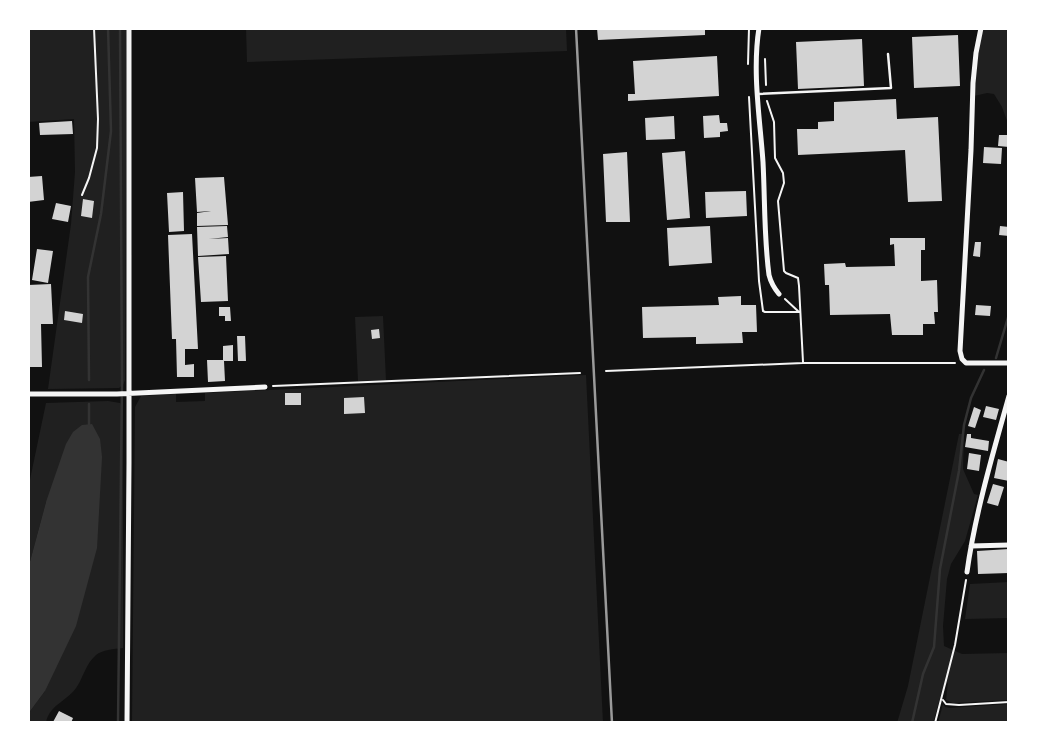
<svg xmlns="http://www.w3.org/2000/svg" width="1037" height="751" viewBox="0 0 1037 751" font-family="'Fira Sans Condensed',sans-serif">
<rect width="100%" height="100%" fill="#111"/>
<path fill="#202020" d="M28 28H127L125 380 123 385 119 388 48 389 71 224 75 172 74 119 28 122Z
M246 28H566L567 51 247 62Z
M983 28H1009V126L1002 107 994 94 987 93 974 96 978 56Z
M383 316 386 380 358 381 355 317Z
M586 375 603 723H132L135 407 141 396 176 394V402L205 401V393Z
M108 401 120 403 123 407V648C114 649 102 650 96 655 86 664 84 675 78 685 69 701 49 704 46 723H28V714L45 691 46 502 28 569V489L46 403Z
M959 434H964L963 469 974 494 978 495 965 541 951 564 947 579 943 626 944 646 962 654 1009 653V700L953 703 946 700 948 682 942 691 933 723H897L908 686Z
M1009 582V618L965 619 970 584Z
M943 704 945 707 950 708 1009 704V723H938Z"/>
<path fill="#333" d="M92 424 100 439 102 457 97 548 76 626 45 691 28 714V569L46 502 66 444 73 432 82 425Z"/>
<g fill="none" stroke-linecap="round" stroke-linejoin="round">
<path stroke="#333" stroke-width="2.5" d="M996 358 1009 314
M89 380 88 277 101 214 111 131 108 28
M89 404V425
M118 723 122 383 120 28
M912 723 923 674 934 647 940 569 959 471 964 425 971 398 984 370"/>
</g>
<path fill="#d3d3d3" d="M597 28H705V35L598 40Z
M958 35 960 86 914 88 912 37Z
M862 39 864 86 798 89 796 42Z
M717 56 719 96 628 101V94H635L633 61Z
M896 99 897 119 938 117 942 201 908 202 905 150 798 155 797 129H818V122L834 121V102Z
M719 115 720 123H727L728 131 720 132V137L704 138 703 116Z
M674 116 675 139 646 140 645 118Z
M72 121 73 134 40 135 39 123Z
M999 135H1009V147L998 146Z
M984 147 1002 148 1001 164 983 163Z
M685 151 690 218 667 220 662 153Z
M627 152 630 222H606L603 154Z
M42 176 44 200 28 202V177Z
M224 177 228 225 197 226V213L211 211 197 212 195 178Z
M746 191 747 216 706 218 705 192Z
M183 192 184 231 169 232 167 193Z
M83 199 94 201 92 218 81 216Z
M56 203 71 206 68 222 52 219Z
M227 226 228 237 209 239 228 238 229 254 198 256 197 227Z
M710 226 712 263 669 266 667 228Z
M1000 226 1009 227V236L999 235Z
M192 234 198 349H185V365L194 364V377H177L176 339H172L168 235Z
M890 238H925V250H921V281L937 280 938 312H934L935 324H923V335H892L890 314 830 315 829 285H825L824 264 845 263 846 267 895 266 894 244 890 245Z
M975 242H981L980 257 973 256Z
M37 249 53 251 48 283 32 280Z
M226 256 228 301 201 302 198 257Z
M51 284 53 324H41L42 367H28V285Z
M741 296V305H756L757 332H742L743 343 696 344V337L643 338 642 307 719 305 718 297Z
M976 305 991 306 990 316 975 315Z
M219 307H230L231 321H225V316H219Z
M65 311 83 314 82 323 64 320Z
M379 329 380 338 372 339 371 330Z
M237 336H245L246 361H238Z
M233 345V361H224L225 381 208 382 207 360H223V346Z
M285 393H301V405H285Z
M364 397 365 413 344 414V398Z
M986 406 999 409 996 420 983 417Z
M974 407 981 410 975 428 968 426Z
M967 434H971V438L989 441 988 451 965 447Z
M969 453 981 455 979 471 967 469Z
M998 459 1009 462V481L994 478Z
M993 484 1004 487 998 506 987 503Z
M1009 549V573L978 574 977 551Z
M59 711 73 718 71 723 53 722Z"/>
<g fill="none" stroke-linecap="round" stroke-linejoin="round">
<path stroke="#f5f5f5" stroke-width="2" d="M765 59 766 85
M748 64 749 28
M749 97 759 281 763 311 765 312H799
M767 101 774 122 775 158 783 173 784 183 778 201 784 271 786 273 798 278 799 286 803 362
M82 195 89 178 97 148 98 119 94 28
M785 299 799 312
M606 371 803 363H955
M273 386 580 373
M943 700 946 704 959 705 1009 702
M935 723 955 645 966 580"/>
<path stroke="#f5f5f5" stroke-width="2.5" d="M758 94 891 88 888 54"/>
<path stroke="#f5f5f5" stroke-width="5" d="M759 28C752 72 760 119 763 162 765 200 764 238 769 275 771 283 774 288 779 294
M981 28 976 53 973 83 971 150 960 351 962 359 966 363H1009
M28 394H117L265 387
M971 546 1009 545
M967 572C975 514 993 453 1009 396
M127 723 129 463V28"/>
<path stroke="#9a9a9a" stroke-width="2.5" d="M576 28 612 723"/>
</g>
<rect width="1037" height="751" fill="none" stroke="#ffffff" stroke-width="60"/>
</svg>
